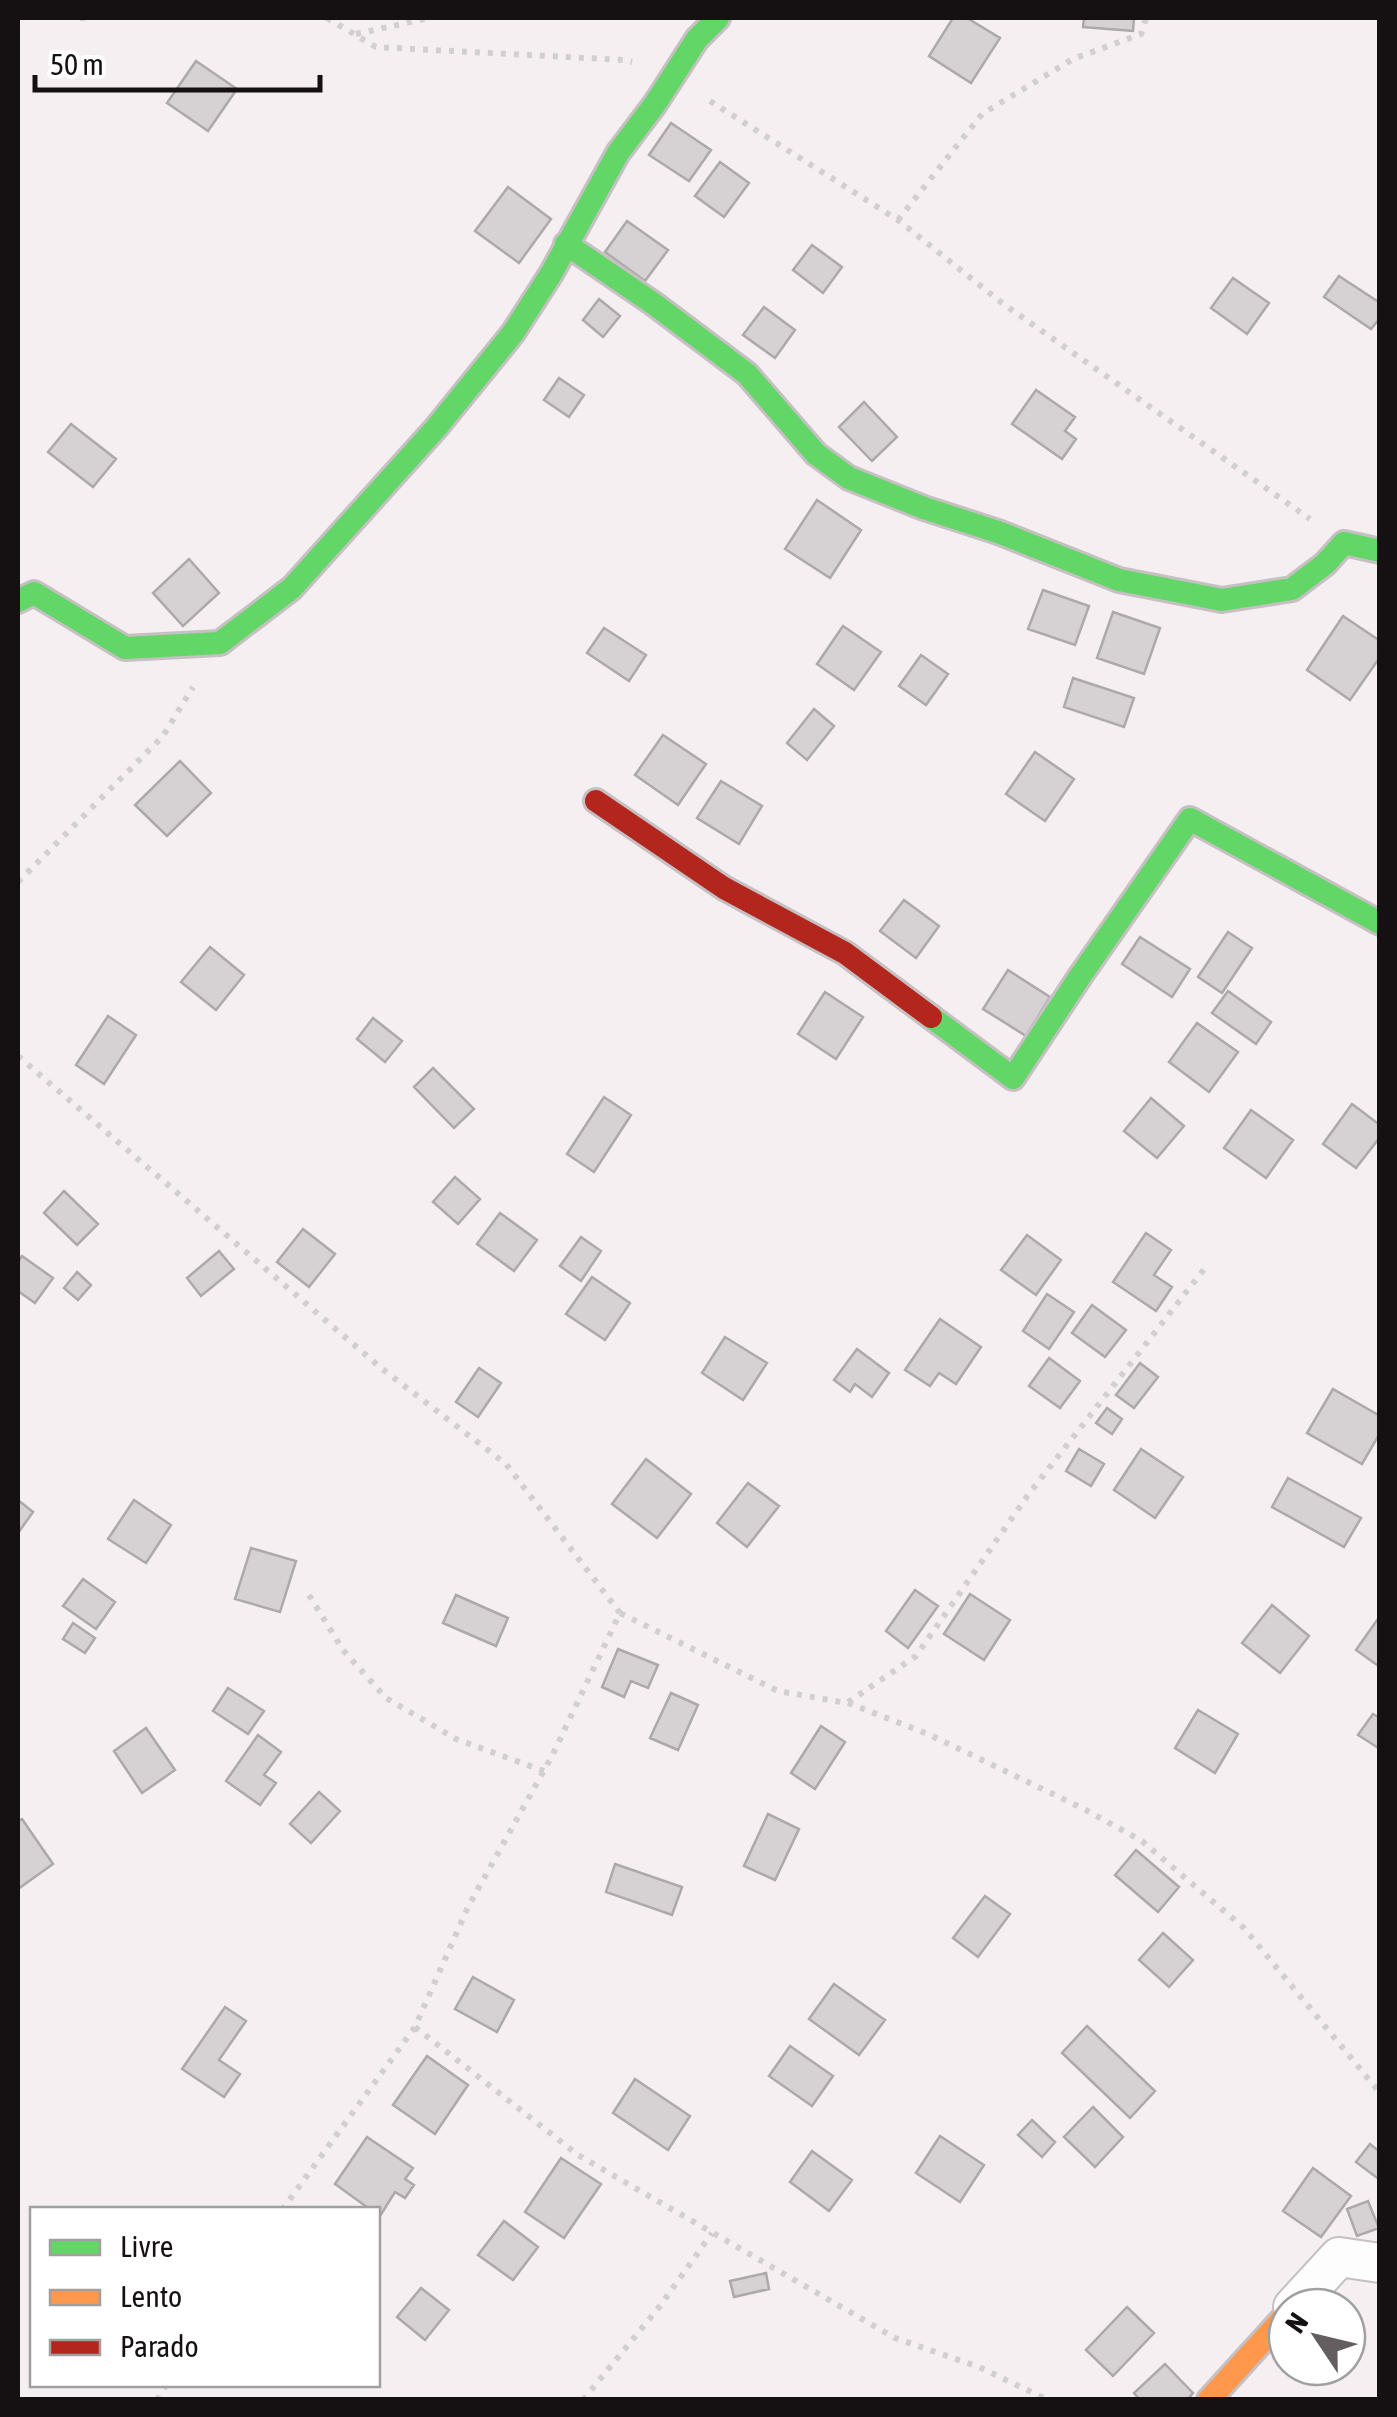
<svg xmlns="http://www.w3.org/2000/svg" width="1397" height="2417" viewBox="0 0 1397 2417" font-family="'Asap Condensed',sans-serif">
<rect width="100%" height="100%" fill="#f6eff1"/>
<path fill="#d6d1d3" stroke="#ada9ab" stroke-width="2.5" d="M953 18H967L1000 38 971 83 929 56Z
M1084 18H1134L1133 31 1083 27Z
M196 61 237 89 208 131 167 103Z
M671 123 711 150 689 181 649 155Z
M720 162 749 183 724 217 695 196Z
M508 187 551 219 519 263 475 231Z
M627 221 668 250 645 281 605 252Z
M812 245 842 267 823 293 793 270Z
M1339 276 1380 303V318L1371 329 1324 297Z
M1233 278 1269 303 1247 334 1211 308Z
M599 299 620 316 603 337 583 320Z
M764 307 795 330 775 358 743 335Z
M559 378 584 395 569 417 544 400Z
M1036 390 1075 417 1065 431 1076 439 1062 459 1012 424Z
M864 402 897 437 872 461 839 427Z
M71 424 116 459 93 487 48 452Z
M817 500 861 530 830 578 785 549Z
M189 559 219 593 183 626 153 593Z
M1043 590 1089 606 1075 645 1028 629Z
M1113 612 1160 628 1144 674 1097 658Z
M1343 616 1380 641V657L1350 700 1307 670Z
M843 626 881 652 854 690 817 664Z
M604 628 646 655 629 681 587 653Z
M921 655 948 674 926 705 899 686Z
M1073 678 1134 698 1124 727 1064 707Z
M814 709 834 726 807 760 787 743Z
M663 735 706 764 678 805 635 775Z
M1035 752 1074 779 1045 821 1006 794Z
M180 761 211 793 167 836 135 805Z
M721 781 762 806 739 844 697 818Z
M904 900 939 926 916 958 880 931Z
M1228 932 1252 948 1222 993 1198 977Z
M1140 937 1190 969 1172 997 1122 964Z
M210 947 244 975 216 1010 181 982Z
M1008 970 1050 997 1026 1036 983 1009Z
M1228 991 1271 1022 1256 1044 1212 1013Z
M825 992 863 1017 836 1059 798 1034Z
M108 1016 136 1035 104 1084 76 1065Z
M373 1018 402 1041 385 1062 357 1039Z
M1197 1023 1238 1052 1209 1092 1169 1062Z
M433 1068 474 1109 454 1128 414 1087Z
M604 1097 631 1115 594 1172 567 1154Z
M1151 1098 1184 1126 1157 1158 1124 1131Z
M1352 1104 1380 1125V1137L1356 1168 1323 1144Z
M1251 1110 1293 1140 1266 1178 1224 1148Z
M455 1177 480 1199 458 1224 433 1202Z
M64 1191 98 1224 77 1245 44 1213Z
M500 1213 537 1240 514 1271 477 1244Z
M303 1229 335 1254 309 1287 277 1262Z
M1146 1233 1171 1250 1154 1275 1172 1287 1156 1311 1113 1282Z
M1027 1235 1061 1260 1036 1295 1001 1270Z
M581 1237 601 1251 581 1281 560 1266Z
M219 1251 234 1269 201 1296 187 1278Z
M22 1256 53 1278 35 1303 18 1291V1262Z
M77 1272 91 1285 78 1300 64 1288Z
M592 1277 630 1303 605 1340 566 1314Z
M1047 1294 1074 1312 1049 1349 1023 1331Z
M1092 1305 1126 1330 1105 1357 1072 1333Z
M940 1319 981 1347 956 1384 939 1373 930 1386 905 1370Z
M725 1337 767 1363 743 1400 702 1373Z
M857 1349 889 1373 872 1397 855 1384 850 1392 834 1380Z
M1049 1358 1080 1381 1060 1408 1029 1386Z
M1140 1363 1158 1377 1134 1408 1116 1395Z
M479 1368 501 1383 478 1417 456 1402Z
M1333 1389 1380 1416V1433L1362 1464 1307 1433Z
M1107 1408 1122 1419 1112 1434 1096 1423Z
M1079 1449 1104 1464 1091 1486 1066 1471Z
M1141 1449 1183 1477 1155 1518 1114 1490Z
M646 1459 691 1494 657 1538 612 1504Z
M1288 1478 1361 1518 1344 1547 1272 1507Z
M748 1483 779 1506 747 1547 717 1523Z
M18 1500 33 1512 18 1533Z
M134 1500 171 1525 146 1563 108 1539Z
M251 1548 296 1561 280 1612 235 1599Z
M83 1579 115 1602 96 1629 63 1606Z
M915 1590 938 1606 908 1648 886 1631Z
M970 1594 1010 1620 984 1660 944 1634Z
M456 1595 508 1618 496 1646 443 1623Z
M1272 1605 1309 1636 1280 1673 1242 1643Z
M1380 1616V1667L1356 1650Z
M73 1623 95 1638 85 1653 63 1639Z
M618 1649 658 1665 648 1688 631 1681 624 1697 602 1687Z
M228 1688 264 1711 248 1734 213 1711Z
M671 1693 698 1705 678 1750 650 1738Z
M1198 1710 1238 1734 1215 1773 1175 1748Z
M1373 1714 1380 1718V1749L1358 1735Z
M821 1726 845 1742 815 1789 791 1773Z
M146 1728 175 1770 142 1793 114 1751Z
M258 1735 281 1752 264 1775 276 1783 260 1805 226 1781Z
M319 1792 340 1811 311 1843 290 1824Z
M768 1814 799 1829 775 1880 744 1866Z
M22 1819 53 1864 18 1889V1821Z
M1136 1850 1179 1887 1158 1912 1115 1875Z
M615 1864 682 1887 672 1915 606 1892Z
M985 1896 1010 1914 978 1957 953 1938Z
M1163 1933 1193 1960 1169 1987 1139 1960Z
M473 1977 514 2000 497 2032 455 2009Z
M834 1984 885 2020 859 2055 809 2019Z
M225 2007 246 2021 219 2060 240 2074 224 2097 182 2069Z
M1087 2026 1155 2091 1130 2118 1062 2053Z
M790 2046 833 2076 812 2106 769 2076Z
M427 2056 468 2085 435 2134 393 2105Z
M635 2079 690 2116 668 2150 613 2113Z
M1093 2107 1123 2137 1095 2167 1064 2137Z
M1032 2120 1055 2142 1042 2157 1018 2135Z
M940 2136 984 2165 960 2202 916 2173Z
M367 2137 413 2168 405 2179 414 2185 405 2198 395 2192 380 2216 378 2210H371L335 2184Z
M1370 2144 1380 2152V2180L1356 2162Z
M812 2151 852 2180 829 2211 790 2182Z
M561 2158 601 2184 564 2238 525 2212Z
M1313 2168 1351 2196 1321 2237 1283 2211Z
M1368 2201 1379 2228 1357 2236 1347 2209Z
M504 2221 538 2247 513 2280 478 2255Z
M766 2273 769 2289 734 2297 730 2281Z
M421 2288 449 2310 425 2340 397 2317Z
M1127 2307 1154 2333 1113 2376 1086 2350Z
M1165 2364 1193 2393 1187 2400H1140L1134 2393Z"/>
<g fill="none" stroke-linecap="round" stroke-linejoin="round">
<g stroke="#c6c0c2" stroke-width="42">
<path id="street" d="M1293 2307 1339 2257 1380 2263"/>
</g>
<g stroke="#c6c0c2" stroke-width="28">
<path id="fast" d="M566 244 654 304 747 374 816 454 849 478 924 508 998 532 1119 580 1222 600 1292 589 1325 564 1344 543 1380 551
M18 601 34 593 125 648 220 643 292 588 436 428 513 333 551 274 618 153 655 104 697 39 718 18
M931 1017 1013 1078 1081 975 1190 819 1380 923"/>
</g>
<g stroke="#c6c0c2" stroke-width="28">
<path id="slow" d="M1209 2400 1287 2314"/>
</g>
<g stroke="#c6c0c2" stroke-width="28">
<path id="jam" d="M596 801 724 888 845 953 931 1017"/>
</g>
<path stroke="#d2cfd0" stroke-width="6" stroke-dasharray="5 8" stroke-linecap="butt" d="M80 18H89
M327 18 376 47 624 60 632 62
M356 34 429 18
M710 101 898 220 1002 303 1310 519
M898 220 982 114 1073 59 1141 34 1146 18
M18 882 163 736 193 687
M18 1056 381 1368 506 1464 620 1613
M309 1595 343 1650 386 1698 456 1739 544 1771
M848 1703 928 1734 1084 1809 1142 1841 1244 1928 1380 2093
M415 2027 578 2155 895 2338 979 2367 1048 2400
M282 2210 415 2027 468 1907 552 1756 620 1613 778 1691 847 1703 916 1656 1028 1495 1205 1268
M157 2400 167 2384
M583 2400 660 2306 712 2233"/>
<use href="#street" stroke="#fefdfd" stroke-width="38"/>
<use href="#fast" stroke="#63d668" stroke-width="22"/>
<use href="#slow" stroke="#ff974d" stroke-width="22"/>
<use href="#jam" stroke="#b3261e" stroke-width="22"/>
</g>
<rect width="1397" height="2417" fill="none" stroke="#151012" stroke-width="40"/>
<rect x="30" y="2207" width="350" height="180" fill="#ffffff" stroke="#a19fa0" stroke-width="2.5"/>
<rect x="50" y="2240" width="50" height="15" fill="#63d668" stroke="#a19fa0" stroke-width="2.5"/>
<text x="120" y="2257" font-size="30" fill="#151012">Livre</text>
<rect x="50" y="2290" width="50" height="15" fill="#ff974d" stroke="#a19fa0" stroke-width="2.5"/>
<text x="120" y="2307" font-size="30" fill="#151012">Lento</text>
<rect x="50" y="2340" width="50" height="15" fill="#b3261e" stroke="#a19fa0" stroke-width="2.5"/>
<text x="120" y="2357" font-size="30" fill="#151012">Parado</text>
<g transform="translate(1317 2337) rotate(305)"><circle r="48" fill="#ffffff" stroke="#a19fa0" stroke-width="2.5"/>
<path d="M0-8L18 38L0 25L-18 38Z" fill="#645e60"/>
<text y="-15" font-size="28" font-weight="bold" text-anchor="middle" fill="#151012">N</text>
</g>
<path d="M35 75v15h285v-15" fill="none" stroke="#151012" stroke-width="5"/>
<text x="50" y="75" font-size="30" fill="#151012" stroke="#ffffff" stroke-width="8" paint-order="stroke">50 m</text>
</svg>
